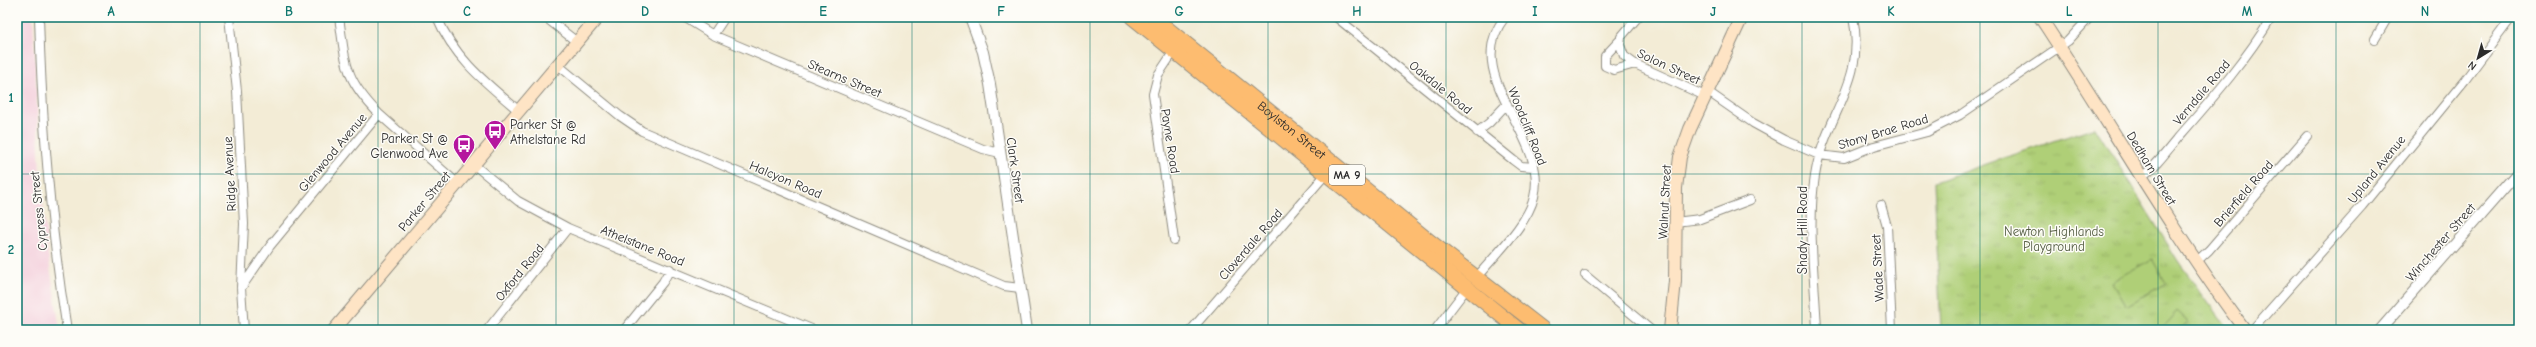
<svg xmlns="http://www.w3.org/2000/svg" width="2536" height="347" viewBox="0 0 2536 347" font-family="'Comic Neue',sans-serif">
<defs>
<pattern id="park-tufts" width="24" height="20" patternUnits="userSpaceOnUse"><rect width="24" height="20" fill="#afcf77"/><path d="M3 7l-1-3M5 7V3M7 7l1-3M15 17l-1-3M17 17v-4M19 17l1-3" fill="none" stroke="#97b267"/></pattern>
</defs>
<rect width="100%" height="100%" fill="#fdfcf7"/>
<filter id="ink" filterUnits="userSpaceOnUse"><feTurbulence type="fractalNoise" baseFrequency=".025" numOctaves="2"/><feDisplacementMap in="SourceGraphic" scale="8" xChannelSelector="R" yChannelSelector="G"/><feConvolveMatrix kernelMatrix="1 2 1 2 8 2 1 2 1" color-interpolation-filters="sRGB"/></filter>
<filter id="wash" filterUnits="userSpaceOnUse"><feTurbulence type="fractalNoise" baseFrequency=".012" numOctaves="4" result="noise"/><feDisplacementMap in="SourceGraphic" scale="16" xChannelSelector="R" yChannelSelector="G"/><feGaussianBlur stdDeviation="0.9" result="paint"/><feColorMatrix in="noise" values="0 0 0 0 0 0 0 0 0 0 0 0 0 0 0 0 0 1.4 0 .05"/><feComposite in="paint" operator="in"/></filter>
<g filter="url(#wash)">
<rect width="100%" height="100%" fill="#f3ecd6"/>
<path fill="#f4cfdc" d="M17 17H33L40 173 48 254 60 330H17Z"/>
<path fill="url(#park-tufts)" stroke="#6d7d51" d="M2095 127 2178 261 2228 330H1941L1934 182Z"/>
<path fill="#afcf77" stroke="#6d7d51" d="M2152 259 2166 283 2126 306 2112 282Z
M2177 311 2188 321 2180 330H2160Z"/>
</g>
<g filter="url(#ink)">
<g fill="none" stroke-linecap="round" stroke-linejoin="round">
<g stroke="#8f8c80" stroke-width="10">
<path id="minor" d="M39 17C42 122 50 226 67 330
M229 17 237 91 244 224 241 288 244 330
M339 17C346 65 344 78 379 114
M437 17C454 58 486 83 519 111
M545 17 577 42
M684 17 713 35 983 149 1000 153
M1336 17 1513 160 1521 166 1534 167
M1638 17 1621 37 1620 45 1624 56 1635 64 1705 96
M713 35 725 17
M2375 39 2388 17
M1619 41 1605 56V66L1614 70 1635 64
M558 65 620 116 642 131 1004 286 1020 288
M1707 91 1753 123 1784 140 1819 155 1844 158 1874 146 1927 132 1960 115 2068 41 2090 17
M1477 132 1489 123 1507 104
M473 164 518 201 568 228 814 330
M2141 177C2156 167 2166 152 2177 139 2211 100 2245 62 2272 17
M1881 205 1887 226 1892 330
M1675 222 1700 219 1750 200
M1174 240 1153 94 1158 75 1174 51
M2196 262 2209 250 2307 136
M1585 275 1651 330
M1476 278C1494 256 1528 224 1534 197 1550 136 1458 77 1505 17
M241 288 270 246 379 114 457 183
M487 330 568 228
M624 330 663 282 670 269
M1191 330 1326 174
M1435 330 1467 288
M1817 330C1815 280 1807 226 1815 176 1824 116 1867 83 1853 17
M2252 330 2362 206 2465 80 2512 17"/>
</g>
<g stroke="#8f8c80" stroke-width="12">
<path id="tertiary" d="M970 17 983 52 990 84 1027 330
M2380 330 2519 171"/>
</g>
<g stroke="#8f8c80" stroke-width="14">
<path id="secondary" d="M2040 17C2109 121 2170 230 2245 330
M334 330 598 17
M1670 330 1675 281 1676 188 1680 157 1690 129 1742 17"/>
</g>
<g stroke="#8f8c80" stroke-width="16">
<g id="trunk">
<path d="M1132 17 1519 330"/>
<path id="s1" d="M1153 17 1428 240 1544 330"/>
</g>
</g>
<use href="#minor" stroke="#fff" stroke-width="8"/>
<use href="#tertiary" stroke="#fff" stroke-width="10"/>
<use href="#secondary" stroke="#fee4c5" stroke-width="12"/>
<use href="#trunk" stroke="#fdbc6f" stroke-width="14"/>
</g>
</g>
<path fill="none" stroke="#0f766e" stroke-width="1" stroke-opacity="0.55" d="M200 17V330M378 17V330M556 17V330M734 17V330M912 17V330M1090 17V330M1268 17V330M1446 17V330M1624 17V330M1802 17V330M1980 17V330M2158 17V330M2336 17V330M17 174H2519"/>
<defs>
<g id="bus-pin" transform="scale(1.15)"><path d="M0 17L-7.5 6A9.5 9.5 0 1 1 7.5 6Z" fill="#b5179e" stroke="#fdfcf7"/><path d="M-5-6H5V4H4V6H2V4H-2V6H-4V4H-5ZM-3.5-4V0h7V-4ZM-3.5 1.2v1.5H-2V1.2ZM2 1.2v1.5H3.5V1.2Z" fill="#fff"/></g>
</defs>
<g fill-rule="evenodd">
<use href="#bus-pin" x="495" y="131"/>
<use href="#bus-pin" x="464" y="145"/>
</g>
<g text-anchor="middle" stroke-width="3" stroke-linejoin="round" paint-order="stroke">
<rect fill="#fdfcf7" stroke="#6a6a68" stroke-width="1" x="1329" y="165" width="36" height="20" rx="3"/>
<g font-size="12" font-weight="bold" fill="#2b2b2b">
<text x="1347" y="179">MA 9</text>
</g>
<g font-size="13" fill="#2b2b2b" stroke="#fdfcf7">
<text transform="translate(1669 66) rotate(25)" y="5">Solon Street</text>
<text transform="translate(845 78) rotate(23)" y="5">Stearns Street</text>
<text transform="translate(1441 87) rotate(39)" y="5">Oakdale Road</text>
<text transform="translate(2201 92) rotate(-50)" y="5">Verndale Road</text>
<text transform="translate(1528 126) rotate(68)" y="5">Woodcliff Road</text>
<text dy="5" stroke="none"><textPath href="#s1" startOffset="179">Boylston Street</textPath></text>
<text transform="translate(1883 131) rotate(-17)" y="5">Stony Brae Road</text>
<text transform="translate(1171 141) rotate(81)" y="5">Payne Road</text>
<text transform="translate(332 152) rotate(-50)" y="5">Glenwood Avenue</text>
<text transform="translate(2152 168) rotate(59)" y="5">Dedham Street</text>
<text transform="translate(2376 169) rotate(-51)" y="5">Upland Avenue</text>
<text transform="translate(1016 170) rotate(82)" y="5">Clark Street</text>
<text transform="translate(229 174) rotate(-93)" y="5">Ridge Avenue</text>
<text transform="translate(786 179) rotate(23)" y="5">Halcyon Road</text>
<text transform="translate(2243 193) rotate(-49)" y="5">Brierfield Road</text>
<text transform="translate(424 201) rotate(-50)" y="5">Parker Street</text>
<text transform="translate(1664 202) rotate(-87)" y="5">Walnut Street</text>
<text transform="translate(38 211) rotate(-96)" y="5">Cypress Street</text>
<text transform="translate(1802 230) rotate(-90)" y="5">Shady Hill Road</text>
<text transform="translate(2440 242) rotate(-49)" y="5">Winchester Street</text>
<text transform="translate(1250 244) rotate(-49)" y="5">Cloverdale Road</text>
<text transform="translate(643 245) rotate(22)" y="5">Athelstane Road</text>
<text transform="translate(1877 268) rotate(-93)" y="5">Wade Street</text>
<text transform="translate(519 272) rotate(-51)" y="5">Oxford Road</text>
</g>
<g font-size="13" fill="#2b2b2b" stroke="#fdfcf7" text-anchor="start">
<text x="510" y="129">Parker St @<tspan x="510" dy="15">Athelstane Rd</tspan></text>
<text x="448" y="143" text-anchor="end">Parker St @<tspan x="448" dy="15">Glenwood Ave</tspan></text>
</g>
<g font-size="13" fill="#535c42" stroke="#fdfcf7">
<text x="2054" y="236">Newton Highlands<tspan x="2054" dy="15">Playground</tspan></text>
</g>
</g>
<rect width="2536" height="347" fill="none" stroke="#fdfcf7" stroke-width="44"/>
<g transform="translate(2478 58) rotate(217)" stroke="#fdfcf7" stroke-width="3" paint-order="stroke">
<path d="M0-3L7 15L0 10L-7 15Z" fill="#2b2b2b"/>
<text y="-6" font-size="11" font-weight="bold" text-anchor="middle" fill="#2b2b2b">N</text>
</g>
<rect x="22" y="22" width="2492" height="303" fill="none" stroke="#0f766e" stroke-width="1.5"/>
<g font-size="13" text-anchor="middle" font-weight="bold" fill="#0f766e">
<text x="111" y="16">A</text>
<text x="289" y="16">B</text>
<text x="467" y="16">C</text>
<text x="645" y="16">D</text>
<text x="823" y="16">E</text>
<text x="1001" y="16">F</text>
<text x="1179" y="16">G</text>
<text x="1357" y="16">H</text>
<text x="1535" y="16">I</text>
<text x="1713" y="16">J</text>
<text x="1891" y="16">K</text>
<text x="2069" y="16">L</text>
<text x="2247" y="16">M</text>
<text x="2425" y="16">N</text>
<text x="11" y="102">1</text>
<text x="11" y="254">2</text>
</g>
</svg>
